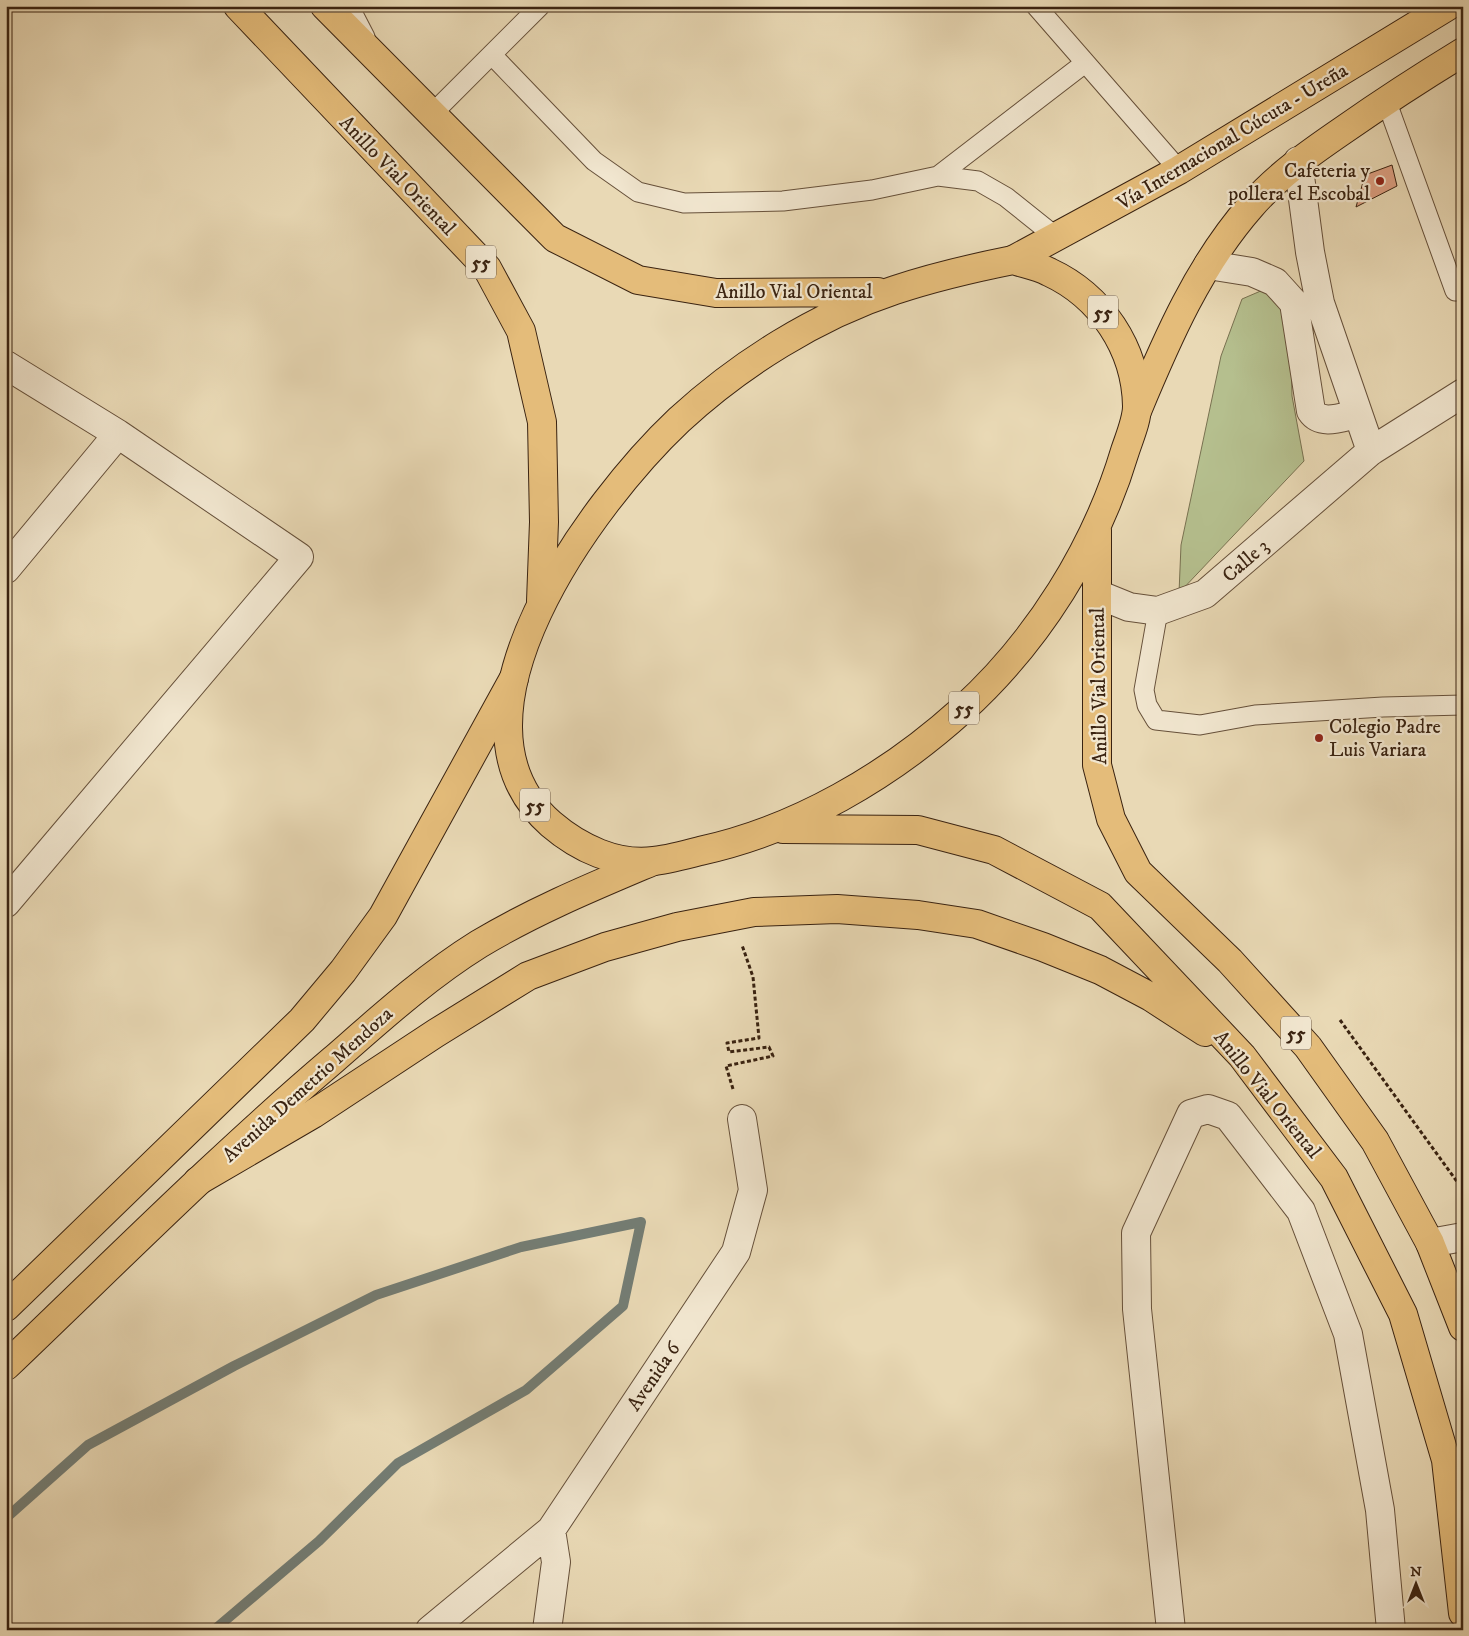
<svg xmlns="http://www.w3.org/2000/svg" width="1469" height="1636" viewBox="0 0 1469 1636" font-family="'IM FELL DW Pica',serif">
<rect width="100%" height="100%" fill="#e9d9b5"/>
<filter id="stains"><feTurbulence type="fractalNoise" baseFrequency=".004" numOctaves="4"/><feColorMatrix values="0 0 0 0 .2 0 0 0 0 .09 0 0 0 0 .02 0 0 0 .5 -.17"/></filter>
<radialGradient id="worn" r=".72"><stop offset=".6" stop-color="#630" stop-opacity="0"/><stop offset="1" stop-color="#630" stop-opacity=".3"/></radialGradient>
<path fill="#b5bf8e" stroke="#787150" d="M1263 290 1290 307 1292 396 1304 461 1179 593 1181 545 1221 356 1242 299Z"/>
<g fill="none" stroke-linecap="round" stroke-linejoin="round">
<path stroke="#747d74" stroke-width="10" d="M6 1518 88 1445 234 1366 376 1295 521 1247 641 1222 623 1306 526 1390 398 1463 319 1541 214 1630"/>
</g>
<path fill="#dda082" stroke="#3a2311" d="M1392 165 1397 186 1356 207 1365 175Z"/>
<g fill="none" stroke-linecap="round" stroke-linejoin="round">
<g stroke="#66503a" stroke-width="21">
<path id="service" d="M349 6 365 37
M1036 6 1179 170
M492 55 594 161 638 192 684 203 783 201 872 190 938 176 978 181 1006 197 1056 237
M1386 100 1455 291
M432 114 540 6
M938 176 1085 63
M1158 611 1144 690 1147 705 1156 720 1200 725 1255 715 1383 707 1463 705"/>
</g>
<g stroke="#66503a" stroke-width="30">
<path id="minor" d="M1298 161 1310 252 1320 303 1371 451
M1208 265 1252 272 1275 282 1294 303 1311 411C1321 426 1342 417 1357 414
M6 365 118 434 299 557 6 903
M6 569 118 434
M1097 594 1129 607 1158 611 1205 594 1371 451 1463 393
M1430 1243 1463 1237
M430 1630 551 1530 736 1252 753 1190 742 1119
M547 1630 556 1562 551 1530
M1171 1630 1137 1309 1136 1233 1191 1114 1208 1109 1228 1116 1301 1211 1348 1334 1380 1510 1391 1630"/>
</g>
<g stroke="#3a2311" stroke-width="30">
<path id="primary" d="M1013 260 1179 170 1448 6
M1137 411C1167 339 1199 265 1251 206 1277 176 1310 153 1342 131 1382 103 1422 77 1463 52
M6 1307 302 1020 343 971 383 916 514 678
M6 1366C114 1263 219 1157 333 1060 380 1019 426 977 479 944 534 911 592 887 651 862"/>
</g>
<g stroke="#3a2311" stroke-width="30">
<path id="trunk" d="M238 6 487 268 521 331 542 422 544 522 541 601
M325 6 555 238 638 280 716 293 878 292
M1013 260C1025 264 1038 266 1049 272 1101 296 1136 348 1137 406 1137 420 1130 436 1125 451 1096 548 1038 641 962 710 889 776 797 830 700 851 685 855 670 859 654 861 617 866 579 848 551 824 430 718 594 500 679 420 740 364 816 316 895 290 934 277 973 268 1013 260Z
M1097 530V765L1111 819 1138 872 1230 961 1308 1047 1375 1141 1430 1243 1463 1327
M783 829 918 830 994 850 1100 906 1242 1056 1334 1178 1403 1314 1446 1460 1463 1613
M198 1181 313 1114 436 1033 528 976 605 947 677 927 754 912 837 909 918 915 977 924 1043 947 1100 970 1151 997 1205 1032"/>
</g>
<path stroke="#3a2311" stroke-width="3" stroke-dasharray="4 2.5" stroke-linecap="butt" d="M1340 1020 1463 1190
M733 1089 726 1066 773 1056 769 1047 729 1052 727 1043 759 1038 753 977 742 945"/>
<use href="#service" stroke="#f1e6cf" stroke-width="19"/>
<use href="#minor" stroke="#f1e6cf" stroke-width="28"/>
<use href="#primary" stroke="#e4bc7a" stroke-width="28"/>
<use href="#trunk" stroke="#e4bc7a" stroke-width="28"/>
</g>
<g fill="#8f2418" stroke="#f1e6cf" stroke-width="2">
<circle cx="1380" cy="181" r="5"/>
<circle cx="1319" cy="738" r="5"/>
</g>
<g text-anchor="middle" stroke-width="4.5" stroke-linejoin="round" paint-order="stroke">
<g fill="#f1e6cf" stroke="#715e4a" stroke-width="1">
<rect x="466" y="245.5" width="30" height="33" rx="4"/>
<rect x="1088" y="295.5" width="30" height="33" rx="4"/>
<rect x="949" y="691.5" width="30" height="33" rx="4"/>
<rect x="520" y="788.5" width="30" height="33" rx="4"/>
<rect x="1281" y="1016.5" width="30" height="33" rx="4"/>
</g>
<g font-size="19" font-weight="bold" fill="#3a2311">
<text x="481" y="269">55</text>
<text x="1103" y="319">55</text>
<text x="964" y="715">55</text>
<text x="535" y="812">55</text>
<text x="1296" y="1040">55</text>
</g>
<g font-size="20" fill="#3a2311" stroke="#f1e6cf">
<text transform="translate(1232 136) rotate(-31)" y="7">Vía Internacional Cúcuta - Ureña</text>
<text transform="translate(398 175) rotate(46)" y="7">Anillo Vial Oriental</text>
<text x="794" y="298">Anillo Vial Oriental</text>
<text transform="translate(1245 560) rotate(-41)" y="7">Calle 3</text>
<text transform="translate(1098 686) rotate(-91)" y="7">Anillo Vial Oriental</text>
<text transform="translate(307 1084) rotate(-42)" y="7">Avenida Demetrio Mendoza</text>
<text transform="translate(1268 1094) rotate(51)" y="7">Anillo Vial Oriental</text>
<text transform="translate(653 1376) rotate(-56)" y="7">Avenida 6</text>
</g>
<g font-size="20" fill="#3a2311" stroke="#f1e6cf" text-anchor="end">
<text x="1370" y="177">Cafeteria y<tspan x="1370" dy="23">pollera el Escobal</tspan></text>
<text x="1329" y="733" text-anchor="start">Colegio Padre<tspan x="1329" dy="23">Luis Variara</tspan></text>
</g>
</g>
<rect width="1469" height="1636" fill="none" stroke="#e9d9b5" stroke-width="25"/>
<rect x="8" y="8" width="1454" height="1621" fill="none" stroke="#3a2311" stroke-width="2.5"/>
<rect x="12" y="12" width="1444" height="1611" fill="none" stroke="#3a2311"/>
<g transform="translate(1416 1584)" stroke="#f1e6cf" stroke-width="4" paint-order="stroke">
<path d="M0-4L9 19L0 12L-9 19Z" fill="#3a2311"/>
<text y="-8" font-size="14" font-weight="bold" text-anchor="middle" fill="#3a2311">N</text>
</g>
<rect width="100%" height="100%" filter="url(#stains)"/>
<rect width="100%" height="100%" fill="url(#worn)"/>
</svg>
